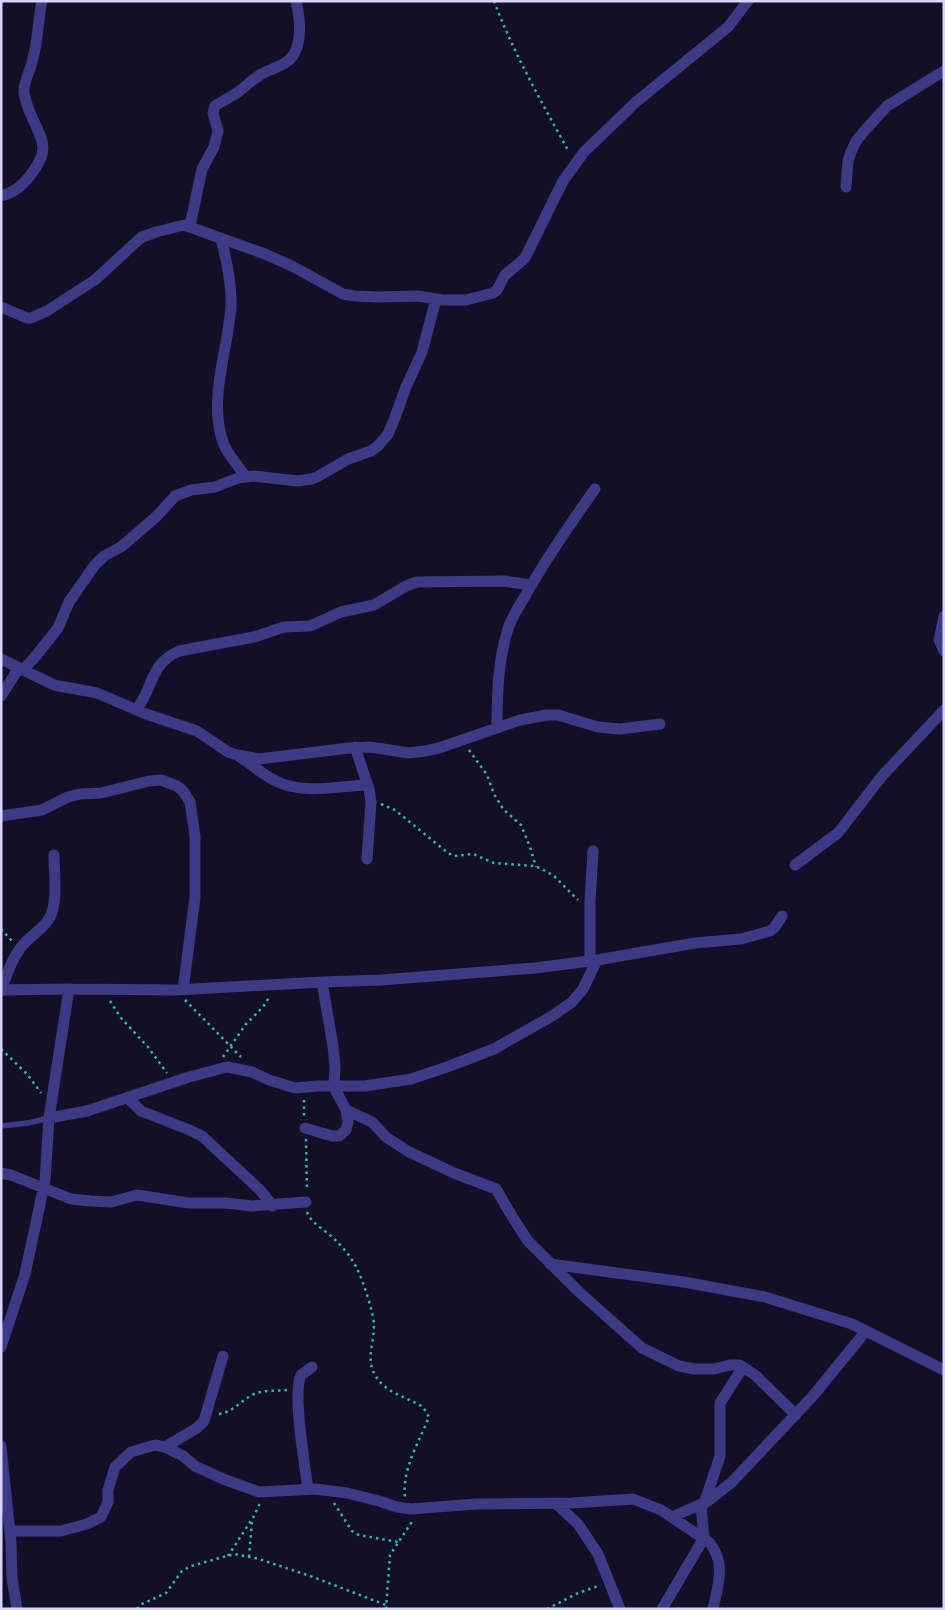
<svg xmlns="http://www.w3.org/2000/svg" width="945" height="1610" viewBox="0 0 945 1610" font-family="'Noto Sans',sans-serif">
<rect width="100%" height="100%" fill="#130f26"/>
<g fill="none" stroke-linecap="round" stroke-linejoin="round">
<path stroke="#2fb8b0" stroke-width="2.5" stroke-dasharray="2.5 4" stroke-linecap="butt" d="M494 1C514 54 542 103 569 152
M469 750 487 775 494 794 503 809 521 825 530 847 536 867
M381 804 395 810 448 853 454 856 473 854 494 863 533 866 540 868 554 876 578 900
M1 929 12 941
M185 1000 241 1057
M110 1001 121 1018 148 1047 167 1073
M1 1049 27 1074 41 1093
M223 1057 246 1024 263 1007 270 996
M304 1100V1116
M306 1139 307 1191
M307 1212C311 1223 322 1228 331 1236 341 1245 351 1256 357 1269 363 1280 373 1311 374 1324 374 1348 362 1365 383 1385 394 1395 410 1399 423 1407L429 1417C419 1442 402 1469 405 1497
M219 1414C234 1412 241 1400 254 1394 264 1390 276 1391 287 1390
M334 1503 352 1531 359 1535 398 1542
M228 1556 254 1516 260 1503
M249 1557 252 1521
M137 1609 142 1604 166 1593 182 1571 191 1566 234 1554 259 1559 313 1577 386 1605
M386 1609 390 1555 413 1520
M547 1609 576 1594 598 1586"/>
<path stroke="#3d3a85" stroke-width="5.5" d="M1 1126 28 1123 49 1118"/>
<path stroke="#3d3a85" stroke-width="11" d="M846 187 848 161 851 152 856 141 867 128 887 106 944 71
M1 196C14 193 21 186 29 177 53 147 41 140 29 110 27 104 24 98 24 91 24 80 31 70 33 58 38 40 38 20 42 1
M190 226 202 169 214 147 218 131 213 113 215 106C222 101 231 97 238 92 246 86 252 80 260 75 269 69 283 67 291 58 303 45 300 17 296 1
M221 238C226 260 232 283 231 306 228 352 207 400 224 445 229 456 239 467 246 477
M1 307 27 318H31L47 311 96 279 135 243 142 237 156 232 184 225 265 254 292 266 343 294 355 296 379 297 417 296 443 300H466L493 293 497 290 505 275 525 258 563 181 584 152 636 102 728 27 748 1
M944 616 939 640 944 651
M1 659 54 685 97 693 146 714 197 731 228 752 237 755 259 759 349 748 370 747 409 753 425 751 439 748 520 720 547 715H558L598 727 620 729 660 724
M23 670 35 657 58 628 69 602 94 566 104 556 121 547 157 516 175 496 191 490 215 487 238 478 253 476 298 481 311 479 317 477 348 459 371 451 378 446 388 434 394 420 406 387 422 352 436 299
M1 696 19 668
M136 710C154 688 149 664 179 651L254 637 284 627 310 626 341 612 374 605 406 586 417 582 504 581 531 585
M497 727C497 694 498 663 507 632 510 620 518 608 524 598 545 560 570 524 595 489
M355 747 369 789 371 802 367 859
M240 757C251 764 261 773 272 779 302 796 335 786 367 785
M1 816 42 810 68 797 80 794 101 793 149 781 161 780 177 786 183 791 190 802 195 836V897L183 990
M54 855C54 872 58 902 50 917 44 929 31 935 23 945 12 957 7 975 1 990L69 989 176 990 322 982 381 980 535 968 597 960 695 943 741 939 770 931 775 927 782 916
M795 865 838 833 882 776 944 710
M590 961V903L593 851
M128 1098 141 1111 187 1129 202 1136 260 1190 273 1206
M346 1110 372 1122 386 1137 409 1152 454 1173 496 1189 513 1218 528 1241 578 1291 642 1348 679 1366 694 1369H714L730 1365H740L755 1375 796 1415
M49 1118 87 1111 189 1077 227 1067 252 1072 269 1080 295 1088 318 1086H365L411 1079 447 1067 494 1049 552 1016 572 1002 583 989 597 960
M305 1128 332 1136H339L346 1130 348 1122 346 1110 334 1087 335 1066 333 1046 322 982
M1 1173 11 1175 71 1199 91 1201 111 1202 137 1195 188 1203H226L252 1206 306 1202
M550 1264 684 1282 765 1297 852 1324 944 1370
M1 1347 25 1274 45 1181 49 1118 69 989
M1 1446 11 1543 12 1578 17 1609
M165 1447 197 1428 204 1421 223 1356
M308 1489C305 1466 292 1393 301 1375L312 1367
M555 1503 578 1524 598 1554 620 1609
M704 1504 720 1456V1403L743 1367
M672 1517 708 1501 732 1482 812 1397 866 1331
M10 1531H61L87 1524 101 1517 108 1502V1490L115 1467 131 1452 155 1445 165 1447 183 1456 195 1466 223 1479 259 1492 316 1489 347 1493 379 1501 397 1507 411 1509 476 1504 572 1503 633 1499 661 1510 710 1543C726 1564 718 1585 713 1609
M662 1609 704 1538 701 1505"/>
</g>
<rect width="945" height="1610" fill="none" stroke="#d9d4ff" stroke-width="5"/>
</svg>
